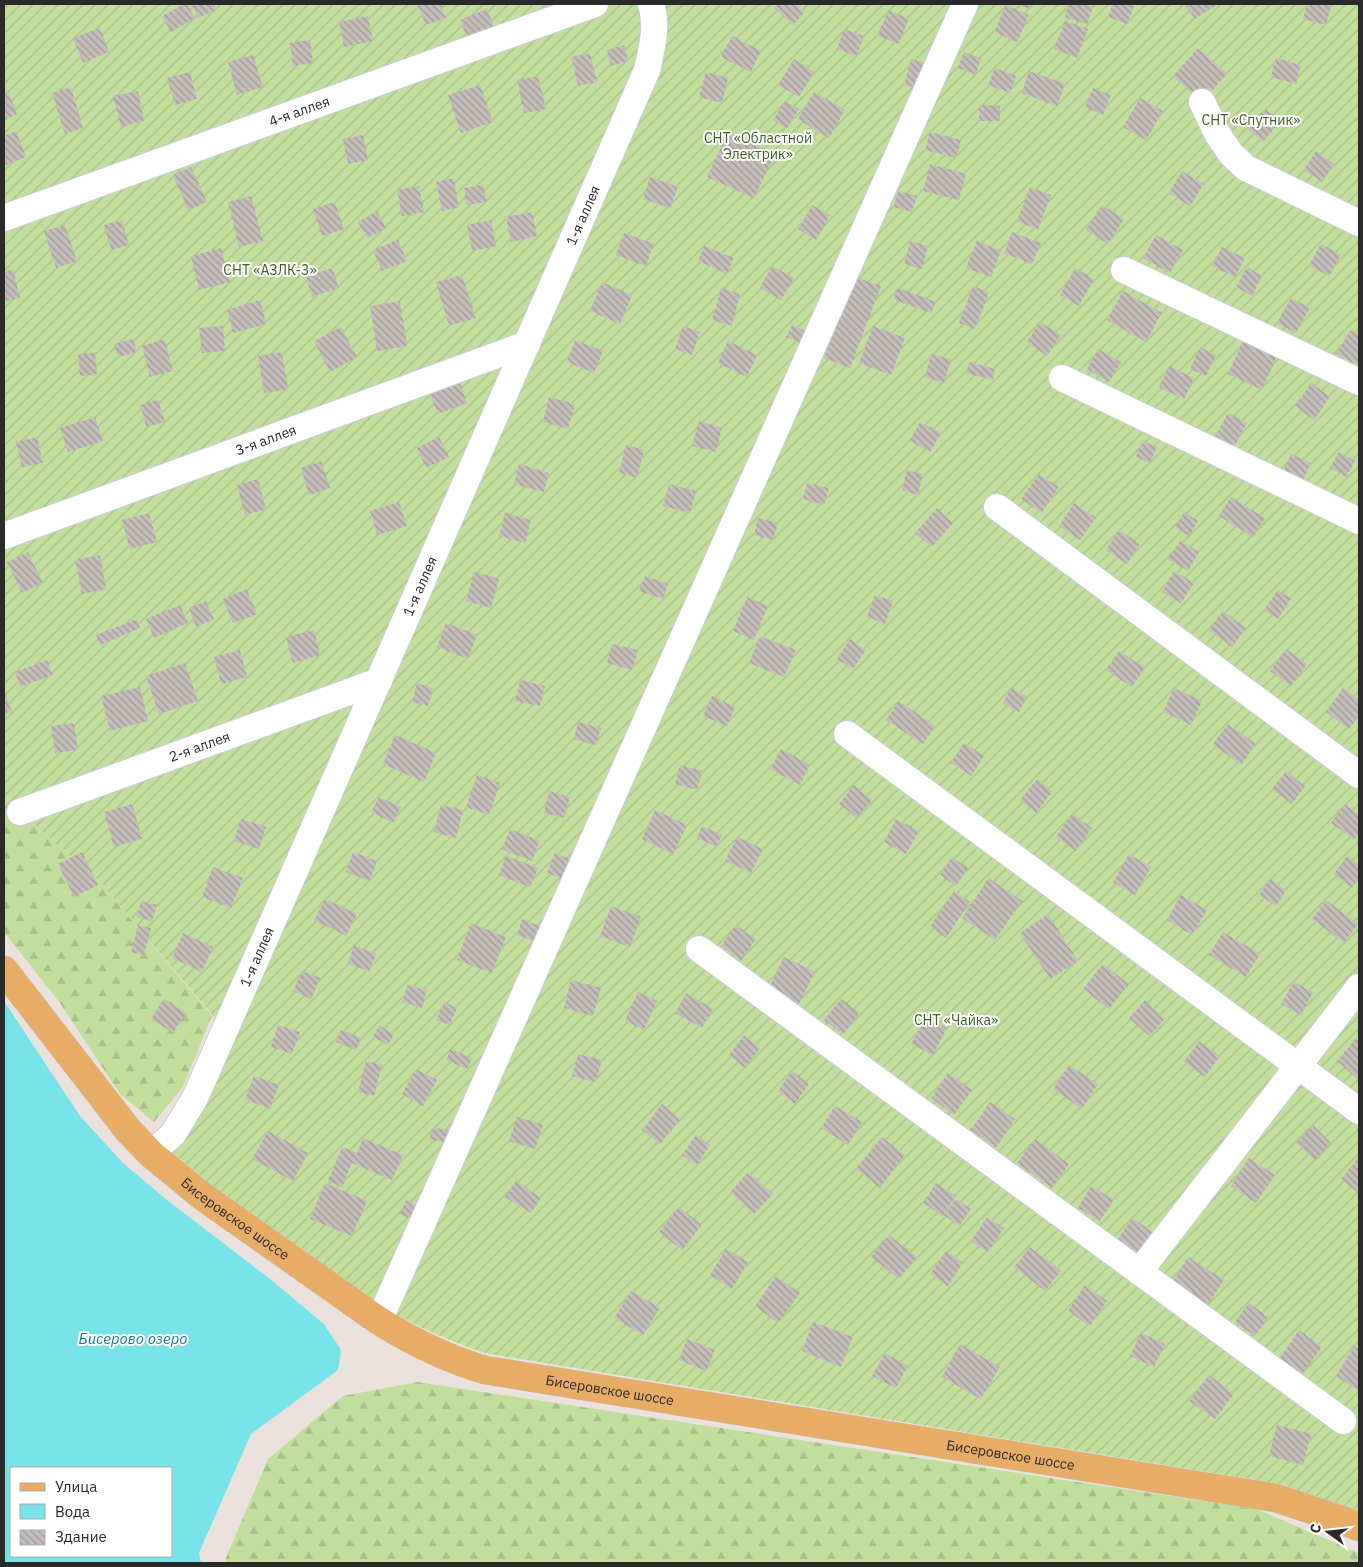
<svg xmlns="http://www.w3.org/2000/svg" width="1363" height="1567" viewBox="0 0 1363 1567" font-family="'IBM Plex Sans',sans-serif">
<defs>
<pattern id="forest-firs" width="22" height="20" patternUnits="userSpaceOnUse" patternTransform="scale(1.25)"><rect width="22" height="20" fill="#c2de9d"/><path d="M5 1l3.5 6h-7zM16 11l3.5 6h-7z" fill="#a7bf87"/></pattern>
<pattern id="garden-furrows" width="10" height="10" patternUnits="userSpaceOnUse" patternTransform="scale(1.25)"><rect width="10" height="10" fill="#c2de9d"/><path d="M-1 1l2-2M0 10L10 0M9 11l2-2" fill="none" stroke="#a7bf87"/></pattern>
<pattern id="building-back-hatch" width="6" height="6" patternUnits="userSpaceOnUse" patternTransform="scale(1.25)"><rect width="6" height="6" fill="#c4bdb9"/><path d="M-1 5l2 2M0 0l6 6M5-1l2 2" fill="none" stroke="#9f9a97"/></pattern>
</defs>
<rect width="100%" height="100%" fill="#ebe2dd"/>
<path fill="url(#forest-firs)" d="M4 806 20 812 99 881 212 1016 183 1087 154 1122 120 1094 60 1003 4 932Z
M417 1382 1256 1509 1359 1553V1563H225V1560L268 1459 343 1396Z"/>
<path fill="url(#garden-furrows)" d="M4 4H1359V1511L1280 1484 489 1354C452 1343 419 1327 385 1308L208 1183 163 1144 225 1030 99 881 20 812 4 806Z"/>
<path fill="#77e2e7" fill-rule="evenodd" d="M4 1001 80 1116 123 1163 167 1200 270 1279 324 1324 341 1350 338 1370 251 1434 199 1553 201 1563H4ZM11 1468H171V1556H11Z"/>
<path fill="url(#building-back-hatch)" d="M184 4H187L195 18 171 32 162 16Z
M192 4H214L216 10 198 18Z
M417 4H441L446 18 426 25Z
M778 4H796L805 12 793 25 774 8Z
M1016 4H1032L1030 9Z
M1069 4H1082L1093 7 1087 24 1065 17Z
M1113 4H1135L1127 24 1108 17Z
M1184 4H1218L1195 19Z
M1307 4H1332L1326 25 1303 19Z
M1006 5 1029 15 1017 42 994 32Z
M487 9 495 29 468 40 460 20Z
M889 10 909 19 898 44 877 35Z
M368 16 373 41 344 47 339 22Z
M1065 21 1088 29 1077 58 1054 49Z
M100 28 109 52 83 63 73 38Z
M844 29 864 36 857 56 837 49Z
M732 36 761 51 751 72 721 57Z
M310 40 313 63 293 66 290 43Z
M624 45 628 61 611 66 607 50Z
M1198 48 1227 74 1202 102 1173 76Z
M964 52 981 58 976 75 958 68Z
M590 53 597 82 578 86 571 57Z
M253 55 263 87 237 95 228 62Z
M1276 58 1301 65 1296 84 1271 77Z
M794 59 814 72 799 97 778 85Z
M911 59 926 63 919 89 904 85Z
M995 68 1016 76 1010 93 988 85Z
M1029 71 1065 84 1057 106 1022 93Z
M190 72 197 99 175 105 167 78Z
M706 72 728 78 722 103 699 97Z
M538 76 546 109 524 113 517 80Z
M480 85 493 122 461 133 448 95Z
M71 87 83 128 65 134 52 93Z
M1093 88 1111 95 1103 115 1085 107Z
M8 91 17 114 4 120V93Z
M138 91 144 121 121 127 113 96Z
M814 92 845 110 829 138 798 119Z
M1140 98 1163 111 1146 140 1123 127Z
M785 101 799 109 787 128 773 120Z
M979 105 1000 106V121H979Z
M1266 109 1280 122 1263 142 1248 129Z
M16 131 26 157 6 165 4 159V136Z
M728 132 775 154 754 198 707 177Z
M930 132 961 140 956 158 925 150Z
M363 135 368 160 348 164 343 139Z
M1316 151 1334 164 1322 182 1304 170Z
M930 164 966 174 959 200 923 191Z
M191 167 207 202 188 210 173 175Z
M1182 171 1204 184 1190 206 1169 193Z
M650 177 678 187 670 208 643 199Z
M453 178 459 207 442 211 436 182Z
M483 185 487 202 467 205 464 188Z
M419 186 424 212 402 216 397 190Z
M1030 187 1051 195 1038 230 1017 221Z
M898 191 917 196 912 212 894 207Z
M251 196 263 241 239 247 228 202Z
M335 202 344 229 322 236 313 209Z
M812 205 830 215 816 240 798 229Z
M1102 205 1124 219 1108 244 1086 230Z
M377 211 386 228 368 238 358 222Z
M532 212 537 236 511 242 506 217Z
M122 220 129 245 111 250 104 225Z
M491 220 496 246 472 251 467 225Z
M65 225 77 261 56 268 44 231Z
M1012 232 1041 243 1032 264 1004 253Z
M624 233 654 244 646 266 616 255Z
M1156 235 1183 250 1170 273 1143 258Z
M398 240 407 261 382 271 373 250Z
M910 241 928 246 922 269 904 264Z
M977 241 1001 251 991 277 966 268Z
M1321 244 1341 255 1329 276 1309 265Z
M704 246 734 258 727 274 698 261Z
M1222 247 1245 258 1235 277 1212 266Z
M221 248 230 282 199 290 191 256Z
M772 266 794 278 781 300 760 288Z
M1247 267 1262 276 1252 296 1236 287Z
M332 268 339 288 312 297 306 277Z
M1075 268 1094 279 1079 306 1060 295Z
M13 269 20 298 4 302V272Z
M462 275 476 318 449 326 436 282Z
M855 277 881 286 850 368 824 358Z
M602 282 632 295 620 324 590 311Z
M973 286 989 292 975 329 959 323Z
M721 288 740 294 732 326 712 320Z
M898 288 936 302 931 313 893 299Z
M1123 291 1162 313 1146 342 1107 320Z
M1291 298 1310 308 1296 333 1277 323Z
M260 300 266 324 233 333 227 310Z
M400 301 407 346 377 351 370 306Z
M1040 322 1061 335 1047 356 1027 342Z
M792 325 810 333 805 345 786 337Z
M223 326 225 351 202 353 199 328Z
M683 326 700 332 692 355 675 349Z
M873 326 905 338 891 375 859 363Z
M341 327 357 357 330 372 314 341Z
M1350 330 1359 335V362L1358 365 1336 354Z
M133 339 137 352 118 357 114 344Z
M164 339 173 371 150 377 142 346Z
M1244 339 1278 354 1262 390 1228 374Z
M575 340 603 351 594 373 567 362Z
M728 341 757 355 747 377 718 363Z
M1200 347 1216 355 1206 376 1190 369Z
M1098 349 1121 362 1109 382 1087 369Z
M282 352 288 389 264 393 258 356Z
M95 353 97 374 80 376 78 354Z
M931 354 951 359 944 383 925 377Z
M969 362 995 369 993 380 966 373Z
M1169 366 1194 378 1184 399 1159 387Z
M460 383 467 403 438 414 430 394Z
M1311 383 1330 397 1314 420 1295 406Z
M549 397 575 404 568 429 543 422Z
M158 400 165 422 146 427 140 405Z
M1228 413 1247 423 1234 447 1215 437Z
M95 417 103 441 68 452 60 428Z
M699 421 722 428 716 452 692 446Z
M920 422 941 433 930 452 910 441Z
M37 437 43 463 22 467 16 442Z
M439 437 449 457 426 468 417 448Z
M1143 441 1157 447 1150 463 1136 457Z
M626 445 644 450 637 478 619 473Z
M1339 452 1355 461 1346 477 1330 468Z
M1291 454 1311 463 1301 485 1281 477Z
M321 461 330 488 309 495 301 468Z
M519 464 549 473 544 492 514 484Z
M907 470 923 474 918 495 902 490Z
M1039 474 1059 487 1042 513 1021 499Z
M258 479 266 509 245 515 237 485Z
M807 483 829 488 824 505 803 499Z
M669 484 696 491 690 513 663 506Z
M1231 497 1265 518 1253 537 1219 516Z
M399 502 407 526 377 535 370 511Z
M1074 503 1096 518 1080 540 1059 526Z
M937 508 953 523 932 547 915 533Z
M1184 512 1198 521 1189 536 1175 527Z
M149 513 157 542 130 549 122 520Z
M505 513 531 520 525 543 499 536Z
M758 518 778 523 773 540 754 535Z
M1119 530 1140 544 1127 564 1106 550Z
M1180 541 1199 552 1188 571 1168 559Z
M28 552 43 583 22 593 7 562Z
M100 555 106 589 82 594 75 560Z
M1174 571 1194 583 1181 603 1162 592Z
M474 572 499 579 491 608 466 601Z
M645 576 668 584 663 599 639 591Z
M247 589 257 614 233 623 223 599Z
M1278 590 1291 599 1278 619 1264 610Z
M875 595 893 601 885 624 867 617Z
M747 597 768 606 754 640 733 631Z
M206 601 214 619 196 627 189 608Z
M180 605 188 623 154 638 146 619Z
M1223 611 1246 628 1232 647 1209 630Z
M137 619 140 628 100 645 96 635Z
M446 623 477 635 468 659 437 647Z
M314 630 320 655 293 663 286 637Z
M760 636 796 650 784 677 749 663Z
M850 639 866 650 853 669 837 659Z
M612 644 638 650 632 670 607 663Z
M1286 649 1307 664 1291 686 1270 671Z
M240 650 247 677 221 684 214 657Z
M1119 651 1145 668 1132 687 1106 670Z
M47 660 53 675 20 687 15 672Z
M185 663 198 701 159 714 146 676Z
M520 680 545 686 540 706 515 701Z
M417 683 433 688 428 706 412 702Z
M140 687 148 721 110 731 101 696Z
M1011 688 1027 697 1019 712 1003 703Z
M1174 688 1202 701 1191 725 1163 712Z
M1343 688 1359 700V715L1349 729 1326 712Z
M4 691 12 711 4 714Z
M712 696 735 707 727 726 703 716Z
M899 701 935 726 923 744 886 720Z
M578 722 601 728 596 745 574 739Z
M74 723 78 750 55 753 51 726Z
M1228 724 1256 744 1241 765 1213 744Z
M395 735 436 753 424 782 383 764Z
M964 743 984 756 971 776 951 763Z
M781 749 810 765 800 785 770 769Z
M680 765 703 771 697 790 675 784Z
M1286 771 1305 786 1292 804 1272 789Z
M477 775 500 783 489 815 466 807Z
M1037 779 1052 792 1036 813 1020 800Z
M854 785 872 800 857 818 839 804Z
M549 791 570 797 564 818 544 813Z
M379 797 401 807 393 823 371 812Z
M132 804 142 839 114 847 104 812Z
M1345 804 1359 815V833L1354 840 1331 823Z
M441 805 463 810 456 838 434 832Z
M655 810 687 825 673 854 642 839Z
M1072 814 1092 828 1076 851 1056 837Z
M241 819 266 827 259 849 234 841Z
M896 819 919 831 906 854 884 842Z
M702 826 722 835 716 847 697 838Z
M510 829 540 841 532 861 502 849Z
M737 837 763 849 751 873 725 861Z
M82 852 98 885 74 897 58 864Z
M353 852 377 861 370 881 346 872Z
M555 853 577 862 569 881 547 873Z
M1129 854 1151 867 1135 895 1113 882Z
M506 856 538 868 530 887 499 875Z
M1347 856 1359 865V878L1352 888 1334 874Z
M952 857 968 868 956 886 940 875Z
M213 867 243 878 231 908 202 897Z
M989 878 1022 901 995 940 962 918Z
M1270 879 1286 891 1276 906 1259 895Z
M954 891 970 902 946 938 930 926Z
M1181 895 1207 910 1192 935 1167 920Z
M325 899 357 914 346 936 314 920Z
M1326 900 1358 924 1344 943 1312 919Z
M141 901 157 905 152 921 137 917Z
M611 906 641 917 630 947 600 936Z
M1048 914 1078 961 1050 979 1020 933Z
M522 919 545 928 539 943 517 935Z
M471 923 506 937 492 973 457 960Z
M138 925 151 928 144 955 131 952Z
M736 925 756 939 741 960 721 946Z
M1223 932 1260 954 1246 977 1209 955Z
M183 933 213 947 202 972 172 958Z
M354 945 376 954 369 972 348 963Z
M784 957 815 972 798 1006 768 990Z
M1103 964 1129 984 1109 1009 1083 989Z
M302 971 320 978 311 999 293 991Z
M571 980 601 988 593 1016 564 1008Z
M1294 982 1313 992 1301 1015 1281 1004Z
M407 985 427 990 422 1008 402 1002Z
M638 992 657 1001 644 1030 625 1021Z
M686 993 713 1009 702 1028 675 1013Z
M164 999 186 1013 173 1033 151 1019Z
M841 999 860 1013 843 1035 824 1020Z
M1145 1000 1165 1019 1149 1036 1129 1018Z
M444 1002 457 1008 450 1025 436 1020Z
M925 1017 947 1028 933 1055 911 1044Z
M278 1025 300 1032 292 1054 271 1047Z
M379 1025 394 1034 388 1045 373 1037Z
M341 1030 361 1038 356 1050 336 1042Z
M744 1035 760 1048 745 1068 729 1055Z
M1356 1038 1359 1041V1080L1337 1061Z
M1199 1041 1220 1056 1205 1077 1184 1062Z
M451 1049 472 1058 467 1069 446 1060Z
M578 1054 602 1060 596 1082 572 1076Z
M366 1061 382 1065 374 1096 358 1092Z
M1069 1065 1098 1084 1082 1109 1053 1089Z
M416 1069 437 1080 423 1106 402 1094Z
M792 1071 809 1084 795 1104 778 1091Z
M948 1073 972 1090 954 1115 931 1098Z
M254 1076 279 1085 270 1109 245 1099Z
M990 1102 1015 1119 996 1148 971 1130Z
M662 1104 680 1119 660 1144 642 1130Z
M835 1106 862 1122 848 1145 821 1128Z
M517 1117 543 1125 535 1149 509 1141Z
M1313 1125 1331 1143 1315 1160 1296 1143Z
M433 1127 457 1133 454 1145 429 1139Z
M268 1131 308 1153 293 1181 252 1159Z
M696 1135 710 1145 697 1165 682 1155Z
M882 1137 905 1155 880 1188 856 1169Z
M363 1138 403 1155 392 1180 352 1163 342 1187 328 1181 342 1147 357 1153Z
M1035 1139 1069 1164 1052 1188 1017 1163Z
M1249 1158 1275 1175 1256 1203 1231 1186Z
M1358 1158 1359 1159V1194L1341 1179Z
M748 1172 773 1194 754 1214 730 1192Z
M516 1181 541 1198 531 1213 505 1197Z
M325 1183 367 1201 352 1236 310 1219Z
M936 1183 956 1196 943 1216 923 1203Z
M1091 1186 1114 1200 1100 1221 1078 1208Z
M956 1199 971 1209 959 1226 944 1215Z
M406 1200 425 1209 420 1223 400 1214Z
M679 1207 702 1225 682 1250 659 1232Z
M987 1217 1004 1228 988 1252 971 1241Z
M1132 1218 1158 1235 1143 1256 1118 1239Z
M889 1235 917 1257 899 1279 871 1257Z
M1030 1247 1061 1271 1045 1291 1014 1267Z
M726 1249 748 1262 732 1289 710 1275Z
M946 1251 963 1263 948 1286 930 1274Z
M1188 1257 1224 1280 1208 1305 1172 1283Z
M776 1276 800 1293 778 1323 755 1306Z
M1085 1285 1107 1301 1090 1326 1068 1311Z
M631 1291 660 1308 643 1335 614 1318Z
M1249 1303 1268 1317 1255 1336 1235 1322Z
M813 1322 853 1337 841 1367 802 1351Z
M1299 1330 1322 1347 1302 1374 1280 1358Z
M1141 1333 1165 1344 1154 1367 1130 1356Z
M687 1339 715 1350 706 1371 679 1360Z
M960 1344 1000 1367 981 1399 942 1377Z
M1354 1346 1359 1349V1391L1336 1376Z
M885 1353 908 1366 896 1388 872 1376Z
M1209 1375 1234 1394 1215 1419 1189 1401Z
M1277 1425 1311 1434 1303 1465 1269 1456Z"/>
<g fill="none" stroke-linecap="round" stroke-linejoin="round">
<g stroke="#c8ced7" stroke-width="28">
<g id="minor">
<path d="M1202 102 1218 135 1231 154 1246 168 1359 223"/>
<path id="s1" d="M4 218 595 4"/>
<path d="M1124 270 1359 382"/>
<path d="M1062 378 1359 521"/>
<path d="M997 507 1359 775"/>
<path id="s2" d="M4 536 527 344"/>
<path d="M847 734 1359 1111"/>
<path id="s3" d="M20 812 379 681"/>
<path d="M699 949 1343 1421"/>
<path id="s4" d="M151 1154 173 1134 195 1098 647 70C652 48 658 26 651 4"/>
<path d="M1139 1272 1359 987"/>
<path d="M379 1321 965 4"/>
</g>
</g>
<g stroke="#c3c3c3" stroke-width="29">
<g id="major">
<path id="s5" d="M4 970 128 1130 151 1154 202 1196 379 1321C413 1342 447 1359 485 1370L1276 1498 1342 1520 1359 1527"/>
</g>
</g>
<use href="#minor" stroke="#fff" stroke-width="26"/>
<use href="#major" stroke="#e7ac66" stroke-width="28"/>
</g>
<g text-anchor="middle" stroke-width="4" stroke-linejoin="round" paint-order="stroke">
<g font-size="14" fill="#2a2a2a" stroke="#fff">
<text dy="5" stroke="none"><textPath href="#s1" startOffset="314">4-я аллея</textPath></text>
<text dy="5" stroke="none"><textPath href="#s4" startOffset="1036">1-я аллея</textPath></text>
<text dy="5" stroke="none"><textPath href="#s2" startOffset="279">3-я аллея</textPath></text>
<text dy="5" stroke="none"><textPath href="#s4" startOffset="631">1-я аллея</textPath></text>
<text dy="5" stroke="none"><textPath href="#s3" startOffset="191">2-я аллея</textPath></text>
<text dy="5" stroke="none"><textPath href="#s4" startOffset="226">1-я аллея</textPath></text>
<text dy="5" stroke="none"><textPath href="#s5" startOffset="342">Бисеровское шоссе</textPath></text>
<text dy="5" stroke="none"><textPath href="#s5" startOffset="762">Бисеровское шоссе</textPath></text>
<text dy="5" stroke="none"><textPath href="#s5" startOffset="1168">Бисеровское шоссе</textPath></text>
</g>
<g font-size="14" fill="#3c631f" stroke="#fff">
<text x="1251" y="125">СНТ «Спутник»</text>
<text x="758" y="143">СНТ «Областной<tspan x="758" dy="16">Электрик»</tspan></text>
<text x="270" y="275">СНТ «АЗЛК-3»</text>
<text x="956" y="1025">СНТ «Чайка»</text>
</g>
<g font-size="15" font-style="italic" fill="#167e8c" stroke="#fff">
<text x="133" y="1344">Бисерово озеро</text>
</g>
</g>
<rect width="1363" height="1567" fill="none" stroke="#2a2a2a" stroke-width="10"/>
<rect x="10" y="1467" width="162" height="90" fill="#ffffff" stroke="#aaaaaa"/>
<rect x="20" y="1483" width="25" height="8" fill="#e7ac66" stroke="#aaaaaa"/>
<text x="55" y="1492" font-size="15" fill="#2a2a2a">Улица</text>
<rect x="20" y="1504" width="25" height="15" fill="#77e2e7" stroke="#aaaaaa"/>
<text x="55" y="1517" font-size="15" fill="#2a2a2a">Вода</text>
<rect x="20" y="1530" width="25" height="15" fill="url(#building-back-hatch)" stroke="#aaaaaa"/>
<text x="55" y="1542" font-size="15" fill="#2a2a2a">Здание</text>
<g transform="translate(1328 1532) rotate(285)" stroke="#ffffff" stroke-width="4" paint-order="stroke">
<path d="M0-4L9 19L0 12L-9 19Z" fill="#2a2a2a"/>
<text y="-8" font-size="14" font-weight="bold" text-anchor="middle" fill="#2a2a2a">С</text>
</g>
</svg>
